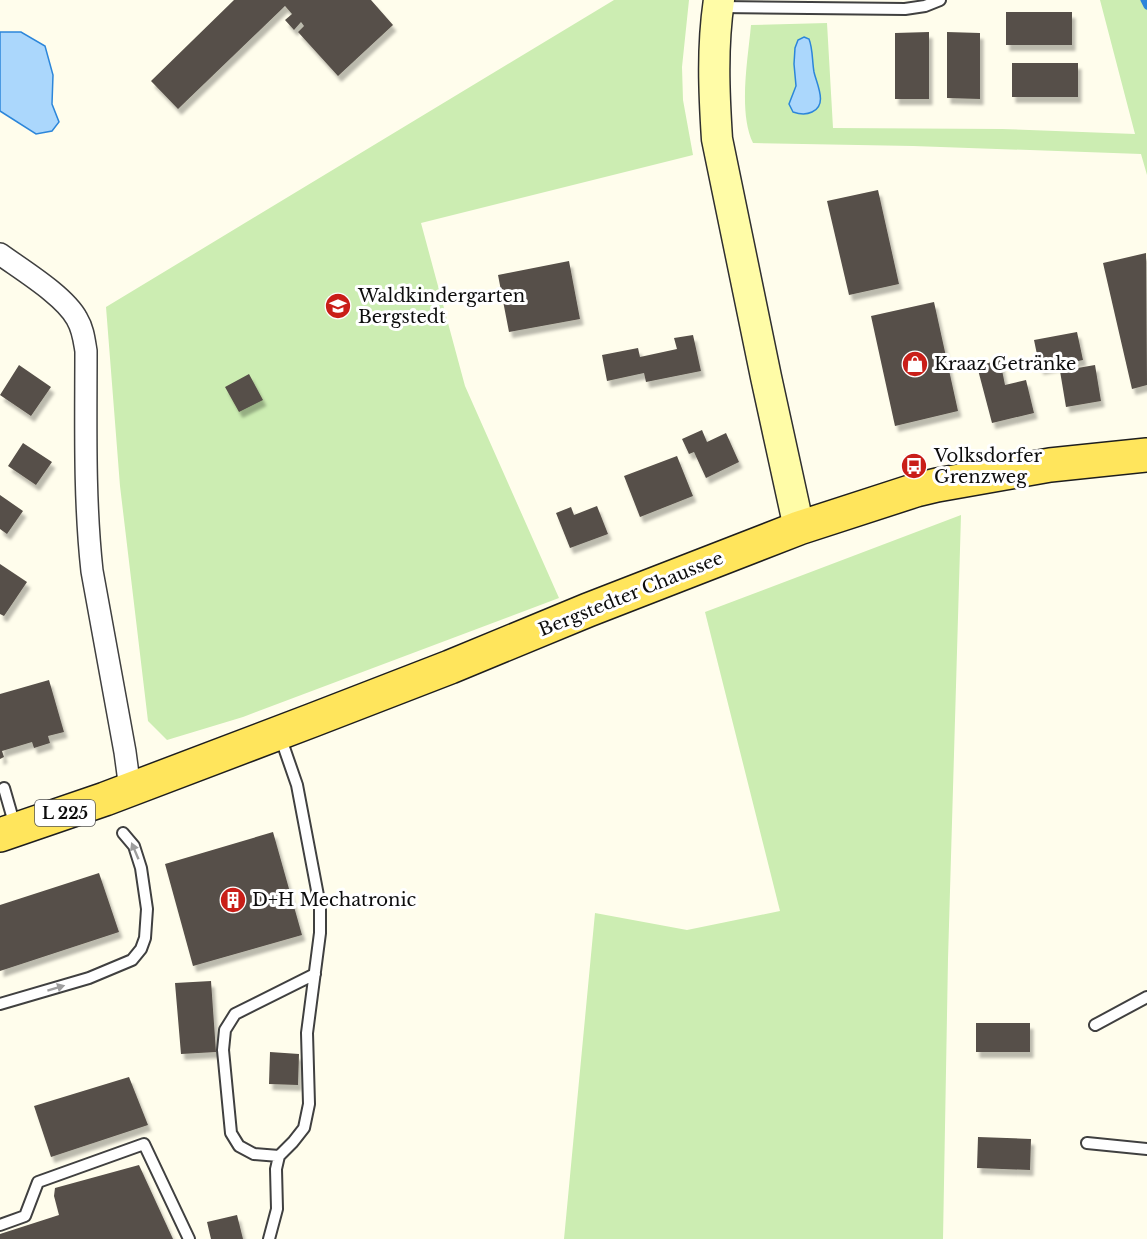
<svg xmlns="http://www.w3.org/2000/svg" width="1147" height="1239" viewBox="0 0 1147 1239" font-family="'Libre Baskerville',serif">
<defs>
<filter id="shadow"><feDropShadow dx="3.5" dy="6" stdDeviation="1.5" flood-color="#0004"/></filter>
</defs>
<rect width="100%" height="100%" fill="#fffdec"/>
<path fill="#ccedb2" d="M614 0H689L682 67 683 100 693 155 421 223 465 386 559 598 243 717 167 740 148 721 120 486 106 307Z
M1100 0H1147V175L1141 154 913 146 753 143C738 112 748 59 751 25L827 23 833 128 1002 129 1135 134Z
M961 515 948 959 943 1239H564L595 913 687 930 780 911 705 612Z"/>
<path fill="#abd7fc" stroke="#2c86da" stroke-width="1.5" d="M0 32H21L45 46 53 75 52 104 59 122 52 131 36 134 0 111Z
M804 37 809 39C813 49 812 61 814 72 817 85 828 105 812 112 806 115 799 114 793 112L789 104 796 86 794 64 795 48 798 40Z"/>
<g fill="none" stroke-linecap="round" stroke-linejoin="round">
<path stroke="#2c86da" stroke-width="7" d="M1144 0 1147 6"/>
</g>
<path fill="#564f48" filter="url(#shadow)" d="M234 0H371L393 25 338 76 298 32 304 26 301 22 294 30 285 20 292 14 285 6 178 109 151 81Z
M1006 12H1072V45H1006Z
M929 32V99H895V33Z
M947 32 980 33V99L947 98Z
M1012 63H1078V97H1012Z
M878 190 899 284 849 295 827 201Z
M1146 253 1147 385 1132 389 1103 263Z
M569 261 580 319 509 332 498 275Z
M934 302 958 411 895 426 871 316Z
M1077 332 1083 360 1040 369 1034 340Z
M693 335 701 371 646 382 644 373 607 381 602 355 638 348 640 357 677 349 674 338Z
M1000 360 1005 385 1026 380 1034 413 992 423 977 366Z
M19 365 51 387 31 416 0 395Z
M1095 365 1101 401 1066 407 1060 371Z
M249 374 263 400 239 412 225 387Z
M702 430 707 442 726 433 739 462 706 478 694 452 689 454 682 439Z
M23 443 52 462 36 485 8 466Z
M677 456 693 496 640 517 624 476Z
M0 495 23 511 7 534 0 529Z
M597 506 608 534 570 548 556 513 571 507 574 515Z
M0 564 27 582 4 616 0 614Z
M49 680 64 732 48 736 50 743 34 748 32 742 2 751 4 757 0 759V694Z
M273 832 302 935 193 966 165 864Z
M99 873 119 932 0 971V905Z
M211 981 216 1052 181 1054 175 983Z
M976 1023H1030V1052H976Z
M270 1052 299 1054 298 1085 269 1084Z
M129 1077 148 1125 51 1157 34 1106Z
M978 1137 1031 1139 1030 1170 977 1168Z
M139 1165 173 1239H0V1234L59 1215 54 1196 55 1188Z
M237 1215 243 1239H211L207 1222Z"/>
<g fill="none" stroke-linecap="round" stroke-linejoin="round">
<g stroke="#404040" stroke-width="14">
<path id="lane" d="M721 7 905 9 925 6 940 0
M4 788 15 826
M0 1004 89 978 132 960 141 949 145 938 147 909 141 868 134 846 123 833
M1095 1025 1147 997
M1087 1143 1147 1149
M279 1156 254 1154 239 1146 231 1133 223 1050 225 1030 235 1014 315 974
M0 1225 25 1216 38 1182 144 1144 189 1239
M269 1239 277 1209 276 1169 279 1156 293 1142 304 1128 309 1104 307 1033 320 933V906L297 785 280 736"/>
</g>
<g stroke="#404040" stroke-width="24">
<path id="street" d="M0 254C22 270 65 296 77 319 83 329 84 339 86 351 86 424 84 498 92 571L125 752 130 789"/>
</g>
<g stroke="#2f2f2f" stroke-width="33">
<path id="secondary" d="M719 0C712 46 714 93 717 139L766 377 799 528"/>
</g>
<g stroke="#1e1e1e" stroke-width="36">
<path id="primary" d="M0 835 105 799 313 720 450 667 588 610 799 528 916 490 937 485 1050 465 1147 455"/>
</g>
<use href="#lane" stroke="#fff" stroke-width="10"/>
<use href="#street" stroke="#fff" stroke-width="21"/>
<use href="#secondary" stroke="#fffca7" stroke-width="30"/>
<use href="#primary" stroke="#ffe55c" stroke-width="33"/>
</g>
<defs><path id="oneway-solid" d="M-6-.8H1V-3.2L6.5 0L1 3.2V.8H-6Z" transform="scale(1.5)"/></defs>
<g fill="#9e9e9e">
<use href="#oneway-solid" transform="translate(135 851) rotate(-113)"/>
<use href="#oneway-solid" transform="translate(56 988) rotate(-17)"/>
</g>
<defs>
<g id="school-disc" transform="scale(1.35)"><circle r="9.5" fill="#c91e18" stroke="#fff"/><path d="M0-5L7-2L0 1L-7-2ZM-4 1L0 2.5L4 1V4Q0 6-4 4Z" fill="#fff"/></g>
<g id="shop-disc" transform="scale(1.35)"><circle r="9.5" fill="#c91e18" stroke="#fff"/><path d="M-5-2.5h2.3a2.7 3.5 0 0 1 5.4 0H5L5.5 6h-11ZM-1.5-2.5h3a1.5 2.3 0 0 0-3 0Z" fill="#fff"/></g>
<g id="bus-disc" transform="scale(1.35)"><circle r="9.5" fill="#c91e18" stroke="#fff"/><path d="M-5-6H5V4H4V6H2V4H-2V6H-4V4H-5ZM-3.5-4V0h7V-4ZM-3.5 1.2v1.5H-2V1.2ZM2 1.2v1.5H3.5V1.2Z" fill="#fff"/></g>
<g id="building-disc" transform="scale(1.35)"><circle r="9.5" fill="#c91e18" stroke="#fff"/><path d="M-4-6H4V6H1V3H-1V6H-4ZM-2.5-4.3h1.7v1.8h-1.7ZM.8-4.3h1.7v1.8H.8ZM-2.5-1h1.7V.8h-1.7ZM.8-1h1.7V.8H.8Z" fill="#fff"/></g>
</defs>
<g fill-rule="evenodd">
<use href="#school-disc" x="338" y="306"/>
<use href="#shop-disc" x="915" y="364"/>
<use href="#bus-disc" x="914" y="466"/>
<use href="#building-disc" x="233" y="900"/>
</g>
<g text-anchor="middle" stroke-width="6" stroke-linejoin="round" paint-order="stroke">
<rect fill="#fff" stroke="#565656" stroke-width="1.5" x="35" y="800" width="60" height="26" rx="4.5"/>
<g font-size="16" font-weight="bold" fill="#0d0d0d">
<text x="65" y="819">L 225</text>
</g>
<g font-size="18" fill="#0d0d0d" stroke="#fff" text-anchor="start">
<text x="358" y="302">Waldkindergarten<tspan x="358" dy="21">Bergstedt</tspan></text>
<text x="934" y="370">Kraaz Getränke</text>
<text x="934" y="462">Volksdorfer<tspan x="934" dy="21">Grenzweg</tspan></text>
<text x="252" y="906">D+H Mechatronic</text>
</g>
<g font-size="18" fill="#0d0d0d" stroke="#fff">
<text transform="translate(631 594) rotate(-22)" y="6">Bergstedter Chaussee</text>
</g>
</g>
</svg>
